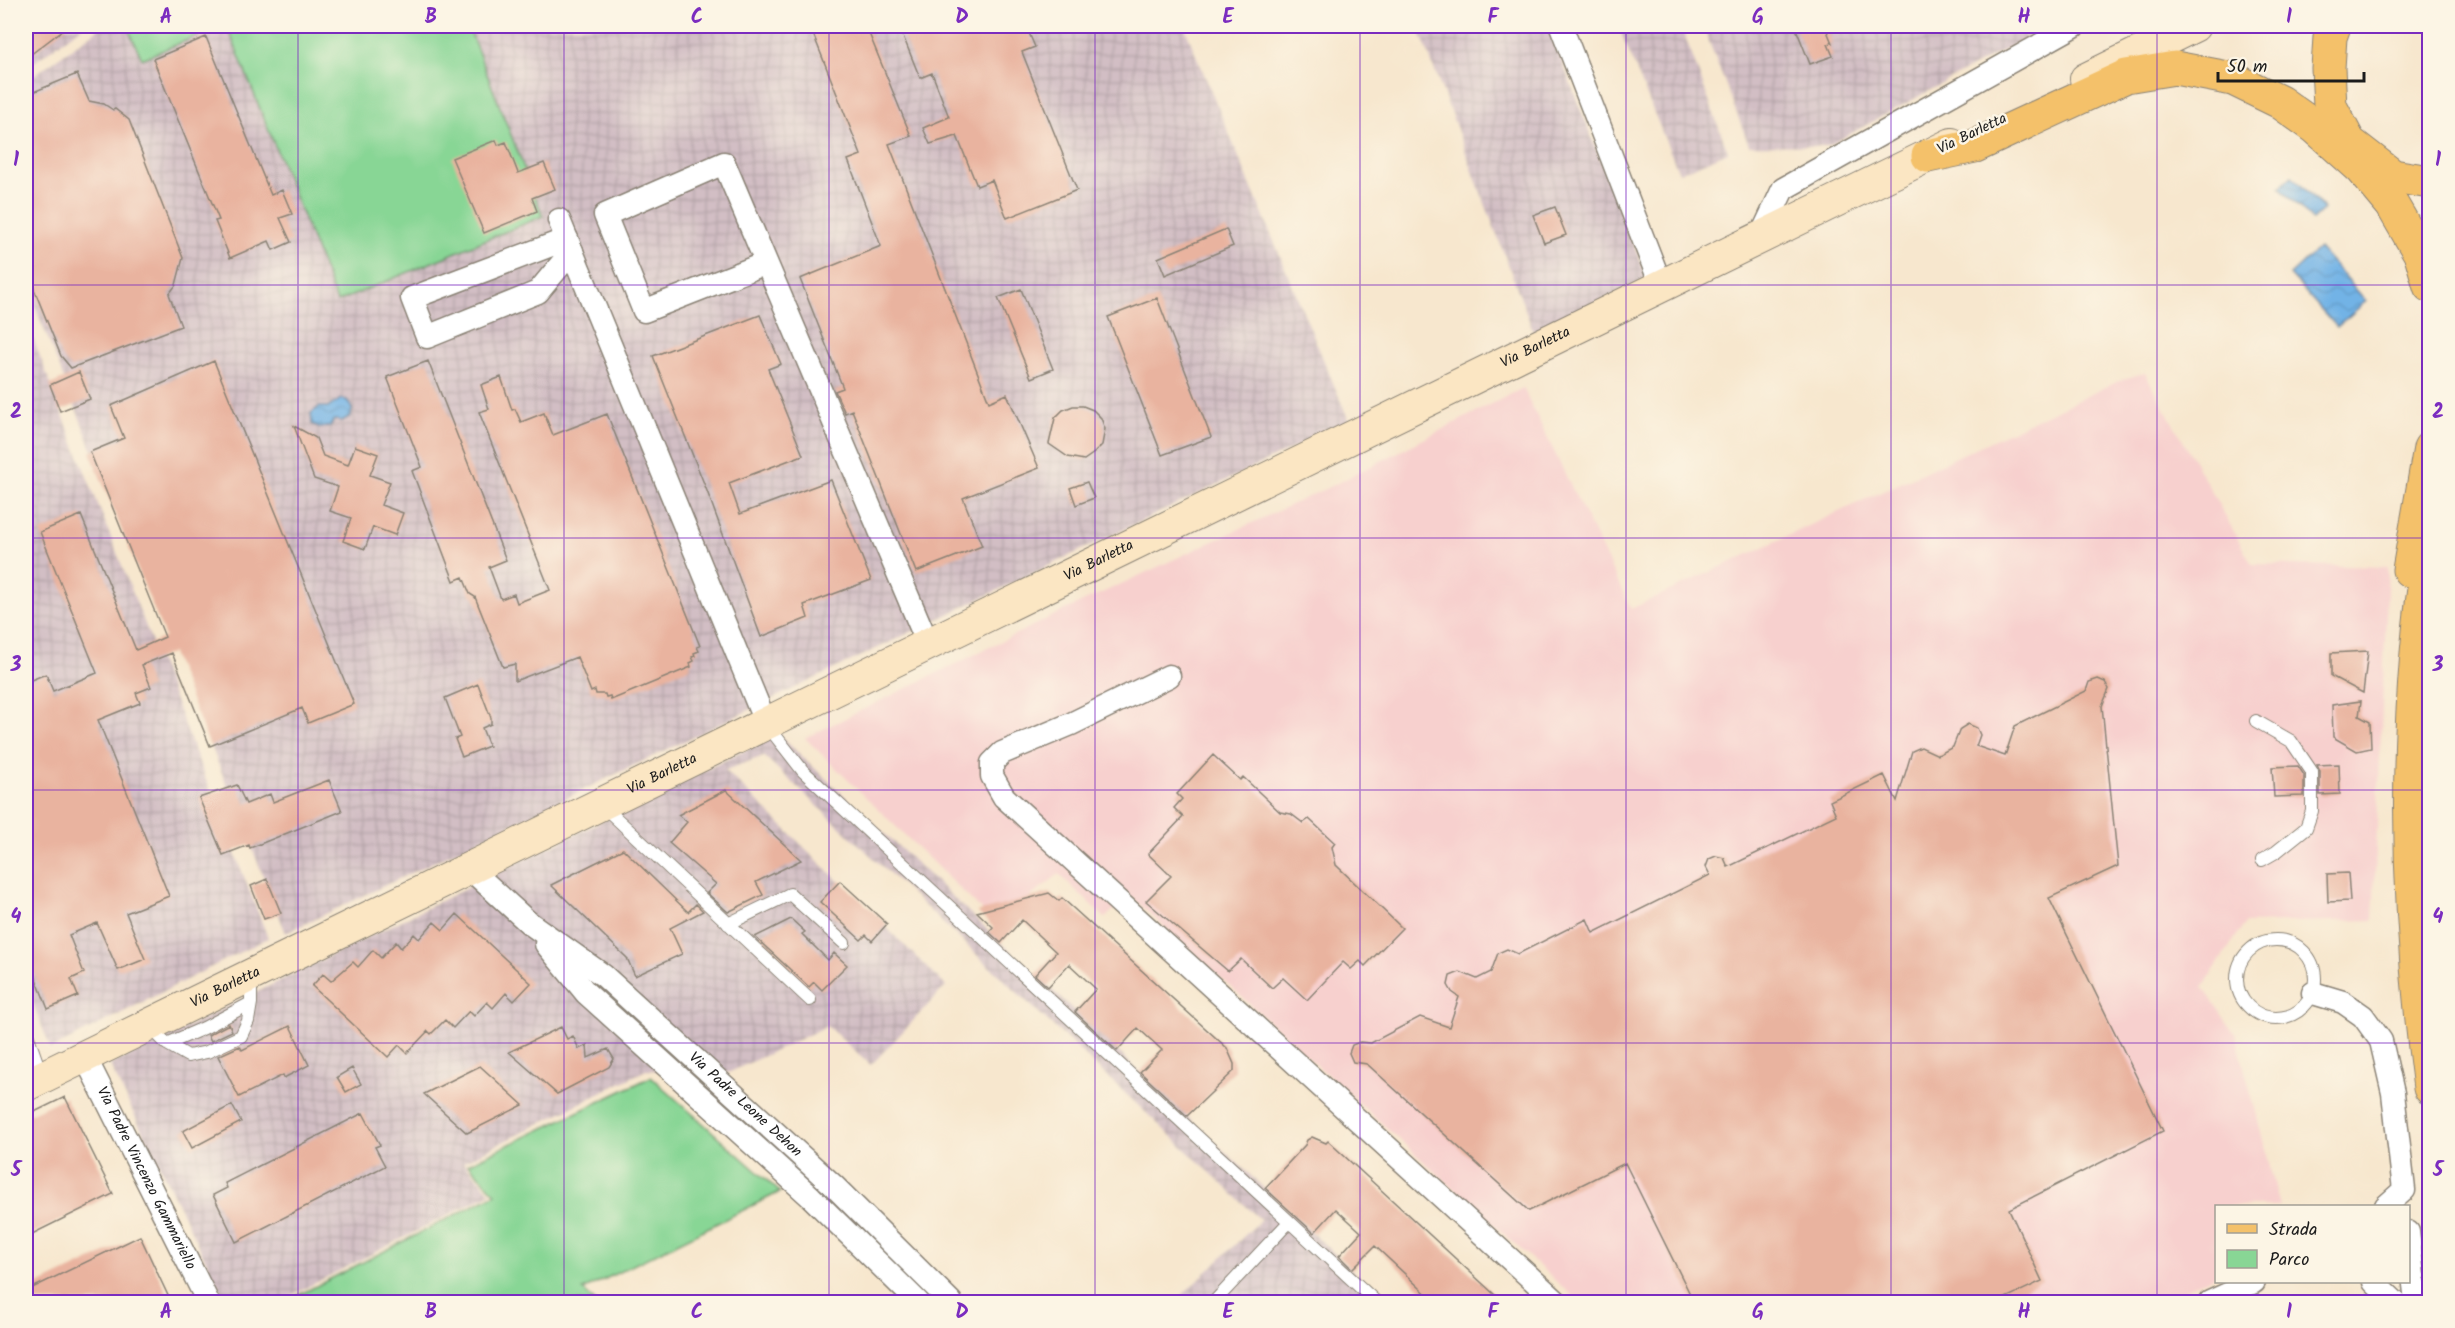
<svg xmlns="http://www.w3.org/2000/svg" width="2455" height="1328" font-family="Kalam,sans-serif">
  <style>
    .built { fill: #f7d0ce }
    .industrial { fill: url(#industrial-grid) }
    .green { fill: #88d695; stroke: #527958; stroke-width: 1.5 }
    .water { fill: url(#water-waves); stroke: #476881; stroke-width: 1.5 }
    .building { fill: #e9b39f }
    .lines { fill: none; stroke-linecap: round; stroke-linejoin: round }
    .lane-casing { stroke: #8a8275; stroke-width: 14 }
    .street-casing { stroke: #8a8275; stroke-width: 25 }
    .secondary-casing { stroke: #8a8275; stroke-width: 34 }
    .primary-casing { stroke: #8a8275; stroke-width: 35 }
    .lane { stroke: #fff; stroke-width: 12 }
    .street { stroke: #fff; stroke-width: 22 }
    .secondary { stroke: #fbe6c3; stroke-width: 32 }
    .primary { stroke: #f4c16a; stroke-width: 33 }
    .grid { fill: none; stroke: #7b2cbf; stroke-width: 1.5; stroke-opacity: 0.55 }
    .labels { text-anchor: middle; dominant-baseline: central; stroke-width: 5; stroke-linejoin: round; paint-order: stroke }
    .street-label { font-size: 15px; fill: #1c1c1c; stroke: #fcf5e5 }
    .neatline { fill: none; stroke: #7b2cbf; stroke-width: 2 }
    .grid-label { font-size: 20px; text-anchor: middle; font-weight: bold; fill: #7b2cbf }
  </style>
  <defs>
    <pattern id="industrial-grid" width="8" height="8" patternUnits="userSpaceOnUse" patternTransform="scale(1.5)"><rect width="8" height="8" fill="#d2bec4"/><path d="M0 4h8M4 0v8" fill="none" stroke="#b4a3a8"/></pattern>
    <pattern id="water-waves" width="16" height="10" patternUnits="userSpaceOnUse" patternTransform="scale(1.5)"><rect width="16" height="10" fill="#72b3e6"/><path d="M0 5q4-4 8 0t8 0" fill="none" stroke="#6299c5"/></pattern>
  </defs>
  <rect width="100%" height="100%" fill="#fcf5e5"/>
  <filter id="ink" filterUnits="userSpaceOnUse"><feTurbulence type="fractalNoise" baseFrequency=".0167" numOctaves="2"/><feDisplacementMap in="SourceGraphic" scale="12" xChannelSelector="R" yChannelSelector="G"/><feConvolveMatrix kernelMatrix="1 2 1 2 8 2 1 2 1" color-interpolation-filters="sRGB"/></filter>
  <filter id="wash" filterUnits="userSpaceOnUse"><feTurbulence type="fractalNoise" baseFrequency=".008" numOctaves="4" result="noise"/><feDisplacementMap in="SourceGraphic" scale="24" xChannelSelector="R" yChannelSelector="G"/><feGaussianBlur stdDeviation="1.35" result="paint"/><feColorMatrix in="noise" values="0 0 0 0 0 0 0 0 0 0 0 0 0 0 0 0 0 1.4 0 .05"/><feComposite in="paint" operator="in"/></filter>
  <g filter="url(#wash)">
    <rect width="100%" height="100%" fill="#f7e7ce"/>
    <path class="built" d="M2145,373L2252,564L2388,567L2373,920L2245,923L2203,987L2236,1035L2280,1206H2216V1275L2159,1302H1579L1129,895L1105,918L1059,874L996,924L805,738L1059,613L1342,481L1523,388L1631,609L2123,379Z"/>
    <path class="industrial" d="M26,26H83L26,68Z
      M103,26H1184L1349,421L286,933L26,284V81Z
      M1418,26H1548L1647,279L1534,333Z
      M1618,26H1681L1728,152L1679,173Z
      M1703,26H2043L2044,28L1828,146L1749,145Z
      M26,321L268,938L51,1049L26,986Z
      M778,734L1386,1302H1175L1261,1220L764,756L725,770L946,986L871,1065L827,1026L728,1073L646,1070L463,1162L491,1193L278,1302H226L110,1065Z"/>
    <path class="green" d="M127,26H221L142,59Z
      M227,26H468L543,216L337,302Z
      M651,1077L780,1192L583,1290L595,1302H285L496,1194L468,1164Z"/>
    <path class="water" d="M2292,176L2324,209L2312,220L2280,187Z
      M2319,248L2366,301L2337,327L2290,275Z
      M341,399L347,400L352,409L351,416L342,421L334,420L330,426L321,428L312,424L311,413L319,407H329Z"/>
    <g id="blocks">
      <path class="building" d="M26,26H68L26,58Z
        M810,26H866L911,136L889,144L989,402L1007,394L1039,468L963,498L982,546L916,572L852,410L845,413L835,391L843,388L800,279L881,246L848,160L861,155Z
        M899,26H1026L1035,47L1022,52L1077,190L1007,218L992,180L977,186L957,136L930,144L923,128L949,117L932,73L920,78Z
        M1795,26H1825L1832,43L1828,44L1833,56L1810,64Z
        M206,37L271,195L282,190L292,214L280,218L291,242L273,250L269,241L230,258L215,221L219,220L153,59Z
        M77,74L89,101L104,104L113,110L115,109L129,120L183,258L176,285L169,294L181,326L71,368L61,356L26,269V95Z
        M496,140L498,145L506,142L518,173L544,163L555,189L532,198L537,211L484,233L452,158Z
        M1555,207L1566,235L1544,243L1533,215Z
        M1226,229L1233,246L1165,275L1158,258Z
        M1021,289L1053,369L1031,378L998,298Z
        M1157,298L1211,437L1162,455L1108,317Z
        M760,315L781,364L768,369L803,455L729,483L740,514L831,480L871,580L804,605L808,618L761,637L707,491L653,356Z
        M214,361L354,704L308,723L302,708L210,746L172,653L142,665L151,687L136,693L140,703L98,720L169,896L126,913L145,959L118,970L97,923L69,935L84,973L71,979L78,996L48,1009L26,953V682L46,674L53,691L97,673L40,532L81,515L136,650L165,637L90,452L124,438L111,406Z
        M428,361L506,560L489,567L501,599L514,594L517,603L550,590L479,412L489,409L481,385L501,377L512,410L515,409L521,422L544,413L553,435L607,414L700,646L697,647L699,651L694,653L695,656L692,657L694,661L690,663L691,667L611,700L610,696L606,697L605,694H596L595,690L591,692L577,657L515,681V664L503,667L475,597L470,594L463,577L454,581L412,471L422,467L387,377Z
        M79,372L90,399L60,411L50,385Z
        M1073,406H1083L1093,410L1101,418L1105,429L1102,445L1094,453L1084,460L1068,457L1049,444L1055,418L1063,410Z
        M294,426L316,438L323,456L348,465L355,446L378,454L370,475L390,482L381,505L403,513L395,535L373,527L365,549L343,541L351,518L330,511L338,487L314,479Z
        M1087,482L1094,498L1076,505L1070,488Z
        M2368,651L2363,693L2331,676V653Z
        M2098,679L2105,682L2109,689L2102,706L2118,866L2049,898L2163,1131L2009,1209L2042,1281L1997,1302H1694L1625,1163L1529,1211L1367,1064L1353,1062L1349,1053L1352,1045L1360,1042L1371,1043L1420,1017L1449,1027L1459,997L1452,992L1448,985L1450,976L1460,972L1477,979L1491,972L1498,953L1507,949L1518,954L1587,919L1593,933L1710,875L1706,867L1709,859L1716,856L1724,858L1728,867L1836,815L1830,801L1884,775L1897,801L1912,751L1921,747L1938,755L1953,747L1960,729L1968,724L1977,728L1980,735L1976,746L2005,756L2015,726L2086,691L2089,682Z
        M478,684L491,718V724L482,728L489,746L462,757L455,739L460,737L445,698Z
        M2361,701L2359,716L2370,722L2371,748L2357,751L2333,737L2332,705Z
        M1213,755L1240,780L1243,777L1280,812L1291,814L1303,823L1309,819L1335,843L1332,847L1336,865L1402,928L1365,966L1360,961L1351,969L1343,962L1307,1000L1283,978L1272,988L1241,959L1228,971L1146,901L1171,876L1148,854L1183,817L1174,808L1182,799L1177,794Z
        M2339,764L2340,794L2320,795V772L2317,765Z
        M2298,766L2304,775V796L2274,797L2272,767Z
        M329,780L342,811L250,848L249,845L223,855L199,798L237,785L246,804L270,794L273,802Z
        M726,790L801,860L756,882L763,895L728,912L707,893L716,884L669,843L687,822L678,815Z
        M623,849L688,912L696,904L703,911L670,928L682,954L635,976L627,958L551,885Z
        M2348,873L2350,901L2328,902L2327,874Z
        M267,879L281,913L264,919L251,886Z
        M840,881L887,924L872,941L866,935L861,940L820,902Z
        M1049,893L1059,901L1062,898L1227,1048L1234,1064V1071L1187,1116L1140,1072L1162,1050L1138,1028L1117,1051L1075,1012L1096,989L1069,964L1048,987L1035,975L1056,952L1022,920L1001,943L989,932L993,927L977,912Z
        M457,914L531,983L514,1001L506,993L493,1008L487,1002L474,1016L469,1011L453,1028L445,1020L431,1034L428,1031L407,1053L399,1045L388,1057L312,986L323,974L331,981L353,962L358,967L373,950L381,958L396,942L401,948L414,934L419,939L434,922L443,930Z
        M791,919L805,932L802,934L828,960L834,953L847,965L822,990L814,982L809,987L755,937Z
        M229,1024L232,1031L211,1041L208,1035Z
        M290,1026L309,1065L284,1078L283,1075L239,1097L218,1056L240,1046L242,1050Z
        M561,1027L567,1039L573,1036L579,1049L587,1045L588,1058L608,1049L614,1059L609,1067L557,1094L509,1052Z
        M480,1066L523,1105L467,1133L424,1094Z
        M352,1068L361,1084L346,1092L337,1077Z
        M65,1097L113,1194L26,1237V1116Z
        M232,1105L241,1122L192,1148L183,1131Z
        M363,1113L380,1145L375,1147L385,1166L236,1242L213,1195L227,1188L225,1183Z
        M1312,1137L1326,1143L1328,1141L1495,1295L1488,1302H1435L1375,1246L1352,1269L1339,1256L1361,1232L1336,1209L1314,1233L1265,1188L1305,1145L1307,1140Z
        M140,1236L171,1302H26V1291Z"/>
    </g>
  </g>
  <g filter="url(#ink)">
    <use href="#blocks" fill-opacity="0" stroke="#8a8275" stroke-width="1.5"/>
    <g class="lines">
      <defs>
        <path id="lane" d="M2256,721L2291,741L2312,772V811L2306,828L2276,852L2262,860
          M767,725L803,771L1376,1302
          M602,805L810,1000
          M728,924L790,894L844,943
          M2237 979a39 39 0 1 1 78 0a39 39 0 1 1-78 0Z
          M148,1025L167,1044L204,1028L251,1003V979
          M26,1031L42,1077
          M167,1044L188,1056L207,1052L241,1036L248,1021L251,1003
          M1214,1302L1289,1222"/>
        <g id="street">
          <path d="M1561,26L1661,285"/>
          <path d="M559,220L766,724"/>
          <path d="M1761,236L1783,189L2074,26"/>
          <path d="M567,239L412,298L427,337L538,292L572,251"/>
          <path d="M766,263L644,311L605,215L724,163L928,644"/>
          <path d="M1169,676L1071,724L1002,753L992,763V776L1004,797L1557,1302"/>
          <path id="s1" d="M470,869L528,922L604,976L834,1186L951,1302"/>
          <path d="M546,944L586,993L811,1197L918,1302"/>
          <path d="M2313,993L2343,1002L2363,1016L2381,1041L2393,1093L2404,1190L2386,1206"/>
          <path id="s2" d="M84,1055L208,1302"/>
          <path d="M2408,1232L2416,1302"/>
          <path d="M2374,1282L2395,1302"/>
          <path d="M2210,1302L2254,1282"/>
        </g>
        <g id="secondary">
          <path d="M2086,79L2194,26"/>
          <path id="s3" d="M26,1085L1952,144"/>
        </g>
        <path id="primary" d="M2334,26L2330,37L2328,68L2330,106L2349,142L2393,176L2430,182
          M1928,156L1975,146L2126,76L2175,68L2233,79L2280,102L2315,127L2362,169L2392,205L2421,255L2430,286
          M2430,545C2402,725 2406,908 2430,1088
          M2409,570L2430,448"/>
      </defs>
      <use href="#lane" class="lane-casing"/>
      <use href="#street" class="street-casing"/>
      <use href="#secondary" class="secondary-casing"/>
      <use href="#primary" class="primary-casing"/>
      <use href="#lane" class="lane"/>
      <use href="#street" class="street"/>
      <use href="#secondary" class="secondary"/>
      <use href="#primary" class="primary"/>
    </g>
  </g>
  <path class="grid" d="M298,26V1302M564,26V1302M829,26V1302M1095,26V1302M1360,26V1302M1626,26V1302M1891,26V1302M2157,26V1302M26,285H2430M26,538H2430M26,790H2430M26,1043H2430"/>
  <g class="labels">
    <g class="street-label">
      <text transform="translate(1972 134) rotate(-26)">Via Barletta</text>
      <text stroke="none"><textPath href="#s3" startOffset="1680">Via Barletta</textPath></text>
      <text stroke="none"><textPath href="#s3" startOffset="1194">Via Barletta</textPath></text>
      <text stroke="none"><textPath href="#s3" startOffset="708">Via Barletta</textPath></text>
      <text stroke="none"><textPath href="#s3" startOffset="222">Via Barletta</textPath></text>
      <text stroke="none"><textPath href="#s1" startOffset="363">Via Padre Leone Dehon</textPath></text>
      <text stroke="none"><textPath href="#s2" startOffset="138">Via Padre Vincenzo Gammariello</textPath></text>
    </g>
  </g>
  <rect width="2455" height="1328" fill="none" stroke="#fcf5e5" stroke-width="66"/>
  <rect x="2215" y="1205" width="195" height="78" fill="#fcf5e5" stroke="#a29e95" stroke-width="1.5"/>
  <rect x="2227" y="1224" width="30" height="9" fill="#f4c16a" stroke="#a29e95" stroke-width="1.5"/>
  <text x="2269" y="1235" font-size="18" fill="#1c1c1c">Strada</text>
  <rect x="2227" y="1250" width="30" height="18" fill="#88d695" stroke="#a29e95" stroke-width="1.5"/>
  <text x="2269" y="1265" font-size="18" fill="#1c1c1c">Parco</text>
  <path d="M2218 72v9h146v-9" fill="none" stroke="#1c1c1c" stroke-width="3"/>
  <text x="2227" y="72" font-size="18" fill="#1c1c1c" stroke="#fcf5e5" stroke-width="4.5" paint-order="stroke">50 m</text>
  <rect x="33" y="33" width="2389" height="1262" class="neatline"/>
  <g class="grid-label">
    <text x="166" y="23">A</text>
    <text x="431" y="23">B</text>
    <text x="697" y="23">C</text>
    <text x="962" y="23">D</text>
    <text x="1228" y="23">E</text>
    <text x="1493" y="23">F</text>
    <text x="1758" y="23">G</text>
    <text x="2024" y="23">H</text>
    <text x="2289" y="23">I</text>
    <text x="16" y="166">1</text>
    <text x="2438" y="166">1</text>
    <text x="16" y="418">2</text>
    <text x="2438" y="418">2</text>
    <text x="16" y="671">3</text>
    <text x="2438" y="671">3</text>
    <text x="16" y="923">4</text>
    <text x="2438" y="923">4</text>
    <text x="16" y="1176">5</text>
    <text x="2438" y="1176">5</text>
    <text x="166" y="1318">A</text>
    <text x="431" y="1318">B</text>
    <text x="697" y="1318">C</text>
    <text x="962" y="1318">D</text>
    <text x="1228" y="1318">E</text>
    <text x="1493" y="1318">F</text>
    <text x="1758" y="1318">G</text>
    <text x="2024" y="1318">H</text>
    <text x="2289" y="1318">I</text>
  </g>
</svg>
